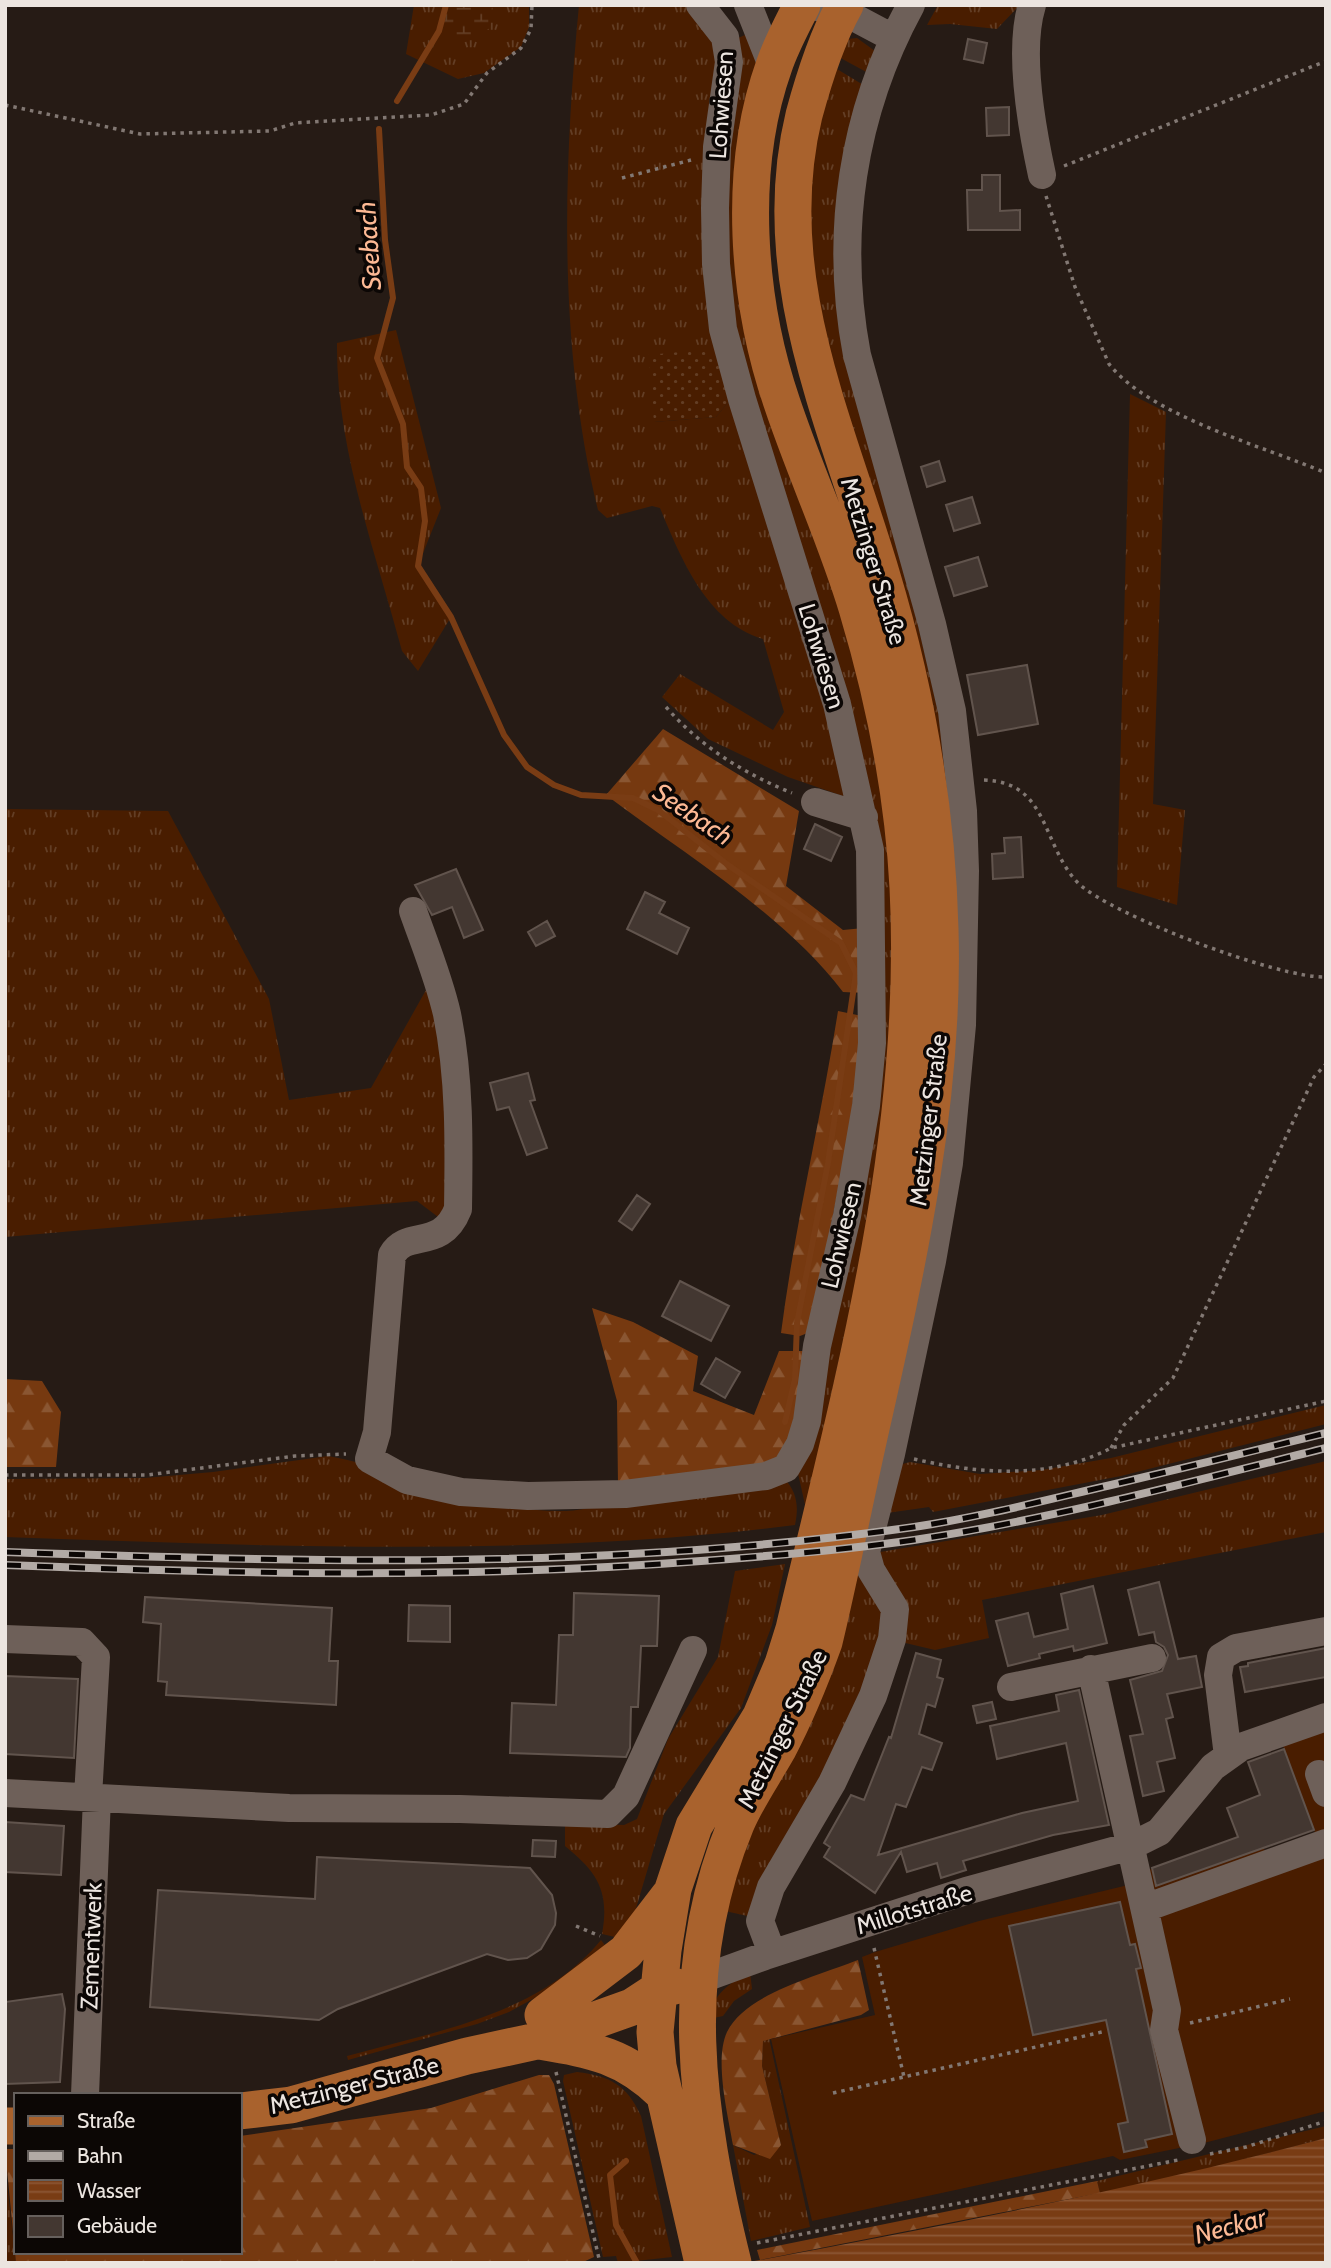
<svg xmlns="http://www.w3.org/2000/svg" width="1331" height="2268" font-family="Cabin,sans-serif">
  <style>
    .grass { fill: url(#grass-tufts) }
    .forest { fill: url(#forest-firs) }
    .wetland { fill: url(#wetland-marsh) }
    .park { fill: url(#park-dots) }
    .pitch { fill: #491d00 }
    .water { fill: url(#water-rules) }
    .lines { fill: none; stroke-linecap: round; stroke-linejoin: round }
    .stream { stroke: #793c14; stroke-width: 6 }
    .building { fill: #433731; stroke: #61544d; stroke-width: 2 }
    .path { stroke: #827873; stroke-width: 3.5; stroke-dasharray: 3.5 5; stroke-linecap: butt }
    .minor { stroke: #6e6059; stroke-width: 28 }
    .major { stroke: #a9622d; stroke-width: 37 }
    .rail-casing { stroke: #b2aaa5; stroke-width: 8 }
    .rail { stroke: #0c0705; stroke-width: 5; stroke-dasharray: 16; stroke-linecap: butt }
    .labels { text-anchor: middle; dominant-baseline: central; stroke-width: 7; stroke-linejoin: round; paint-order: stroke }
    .street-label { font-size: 24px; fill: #ece5e0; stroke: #0c0705 }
    .water-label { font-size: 26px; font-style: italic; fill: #fdb994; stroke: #0c0705 }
  </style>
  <defs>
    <pattern id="grass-tufts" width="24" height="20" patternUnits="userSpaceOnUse" patternTransform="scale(1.75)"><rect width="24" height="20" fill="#491d00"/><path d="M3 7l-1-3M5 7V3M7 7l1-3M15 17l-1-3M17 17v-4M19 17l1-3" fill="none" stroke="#633e25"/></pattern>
    <pattern id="forest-firs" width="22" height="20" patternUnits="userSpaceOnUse" patternTransform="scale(1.75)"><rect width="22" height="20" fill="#763910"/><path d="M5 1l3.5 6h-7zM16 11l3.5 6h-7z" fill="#8a5632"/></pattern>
    <pattern id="wetland-marsh" width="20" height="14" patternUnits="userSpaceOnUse" patternTransform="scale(1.75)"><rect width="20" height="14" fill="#491d00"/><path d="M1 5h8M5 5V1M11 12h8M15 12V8" fill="none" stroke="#633e25"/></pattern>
    <pattern id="park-dots" width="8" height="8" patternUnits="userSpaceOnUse" patternTransform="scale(1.75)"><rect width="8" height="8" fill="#491d00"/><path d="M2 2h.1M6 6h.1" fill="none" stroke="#633e25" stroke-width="1.8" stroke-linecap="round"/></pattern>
    <pattern id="water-rules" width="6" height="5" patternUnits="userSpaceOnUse" patternTransform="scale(1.75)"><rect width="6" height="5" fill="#793c14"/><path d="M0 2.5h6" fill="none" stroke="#8c5836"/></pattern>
  </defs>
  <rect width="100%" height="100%" fill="#261b15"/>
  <path class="grass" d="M414,5H529V27L521,47L484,73L458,79L406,54Z
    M579,5H698L715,26L722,348L654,422L716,417L735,394L853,796H843L788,777L708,739L662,697L680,674L773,730L784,712L763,639C706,622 681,558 660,508L652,506L607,518L598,510C558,346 563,172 579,5Z
    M938,5H1020L997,29L950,24L927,25Z
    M752,32L758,72L737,193L837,587L888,811L896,976L873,1204L806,1509L797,1469L877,896L727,317L731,41Z
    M857,38L875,51L870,74L835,55L848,39Z
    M832,66L865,86L841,192L894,522L949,758L934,1177L816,327L805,184Z
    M396,330L441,508L418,566L451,617L418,671L402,651C375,550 336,448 337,343Z
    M1130,394L1166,412L1153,804L1185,810L1177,905L1117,887Z
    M5,809L168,811L269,999L289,1100L371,1088L435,974L447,1013L450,1226L417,1201L5,1237Z
    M1326,1405V1424L1121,1476L933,1512L929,1507L880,1514L899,1465L910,1462L980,1474L1041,1470L1111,1458Z
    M328,1456C403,1468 543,1539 612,1499L784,1478C797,1492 799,1506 795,1525C533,1558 268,1546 5,1537V1479L145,1478L213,1472Z
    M1326,1461V1532L982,1600L989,1638L935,1650L897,1641L874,1553L1102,1515Z
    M858,1562L887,1607L878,1667L752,1917L725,1911L739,1856Z
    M785,1564L772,1625L741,1708L664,1814L634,1915L615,1937L602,1934C610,1891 597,1872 565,1846V1823L624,1825L637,1819L668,1739L718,1657L735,1571Z
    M601,1940L607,1948L540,1995L509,2012L477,2024L348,2060L347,2056C434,2032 541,2014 601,1940Z
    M750,1972L752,1989L734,2001L723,2016L709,2019C712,1995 729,1983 750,1972Z
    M769,2038L810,2227L751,2241L733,2145L754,2155L781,2145L762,2066L763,2041Z
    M577,2072C610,2076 627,2085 641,2116L672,2257L618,2263L616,2256L603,2257L563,2081L564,2075Z
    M1326,2126V2138L1192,2173L1100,2193L1097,2181Z
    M5,2174H6L16,2263H5Z"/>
  <path class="forest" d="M663,729L799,811L786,886L843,930L864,928V993L843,992C786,916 683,853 606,795Z
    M838,1011L862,1016L850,1128L810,1332L800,1336L781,1333C795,1224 821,1119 838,1011Z
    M592,1308L633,1322L698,1356L693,1391L754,1415L779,1351H806L800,1425L779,1464L618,1485L617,1401Z
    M5,1379L42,1381L61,1412L56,1467H5Z
    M858,1960L869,2010L861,2015L763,2041L762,2066L781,2145L770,2159L733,2145C728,2115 714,2060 727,2032C746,1993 821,1975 858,1960Z
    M539,2075H549L554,2084L594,2257L581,2263H16L5,2149H16V2252H240V2136L431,2108Z
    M1097,2181L1100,2193L760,2260L757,2250Z"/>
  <path class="wetland" d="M439,5H493L490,28L472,39L439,31Z"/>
  <path class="park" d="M722,348L735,394L716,417L654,422L648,355Z"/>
  <path class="pitch" d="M1326,1727V2111L1204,2143L1120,2160L1113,2156L812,2221L771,2039L875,2015L862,1957L875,1952L979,1921L1124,1886L1146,1871L1257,1830L1267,1857L1317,1838L1282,1743Z"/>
  <path class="water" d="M1326,2138V2263H744C939,2227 1134,2189 1326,2138Z"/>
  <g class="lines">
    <path class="stream" d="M397,101L439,31L446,5
      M379,129L385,240L393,298L377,358L403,424L407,467L421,488L425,521L418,566L451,617L504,735L527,767L554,785L581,795L633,798L658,810L728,865L841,943L856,973L828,1163L797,1323L795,1379L785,1422
      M626,2161L610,2175L616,2225L637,2263"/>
  </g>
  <path class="building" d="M968,39L987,43L983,63L964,59Z
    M1009,107V135L987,136L986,108Z
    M982,175H1000V211L1020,210V230H968L967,190H982Z
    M939,461L945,481L927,487L921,467Z
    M972,497L980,523L954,531L946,505Z
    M978,557L987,586L954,596L945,567Z
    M1027,665L1038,724L978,735L967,675Z
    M815,824L842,837L831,861L804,849Z
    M1021,837L1023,877L993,879L992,854L1005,853L1004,838Z
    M456,869L483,930L464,938L452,907L432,915L415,885Z
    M645,892L665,902L659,913L689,928L677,954L627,929Z
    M547,921L555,936L536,946L528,932Z
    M528,1073L535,1100L530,1101L547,1148L527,1155L509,1107L497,1110L490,1083Z
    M637,1195L650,1204L632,1230L619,1221Z
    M680,1281L729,1306L711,1341L662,1316Z
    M716,1358L740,1372L725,1398L701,1384Z
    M1159,1582L1178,1659L1196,1656L1202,1687L1167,1694L1173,1717L1166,1719L1175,1758L1157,1762L1164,1791L1143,1796L1130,1736L1143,1734L1130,1680L1162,1671L1168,1655L1164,1647L1156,1642L1154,1632L1139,1635L1128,1590Z
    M1093,1586L1107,1643L1074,1651L1073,1646L1039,1654L1040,1658L1008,1666L996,1621L1028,1613L1034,1637L1068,1629L1061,1594Z
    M574,1593L659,1596L657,1646H641L638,1707H631L630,1748L626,1757L510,1753L512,1703L556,1705L559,1635H573Z
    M145,1597L332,1608L329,1661H338L336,1705L166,1695L167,1682L158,1681L161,1624L143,1622Z
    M409,1605L450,1606V1642L408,1641Z
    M1326,1648V1677L1245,1692L1240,1667L1248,1666V1663Z
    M916,1653L941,1660L937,1677L943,1679L935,1707L927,1704L919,1734L942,1743L932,1770L922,1767L906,1807L896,1804L878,1855L1022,1813L1078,1801L1066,1743L997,1759L990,1726L1059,1711L1056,1695L1079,1690L1109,1825L1053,1835L963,1861L966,1870L941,1878L937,1863L907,1872L901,1852L875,1893L824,1857L830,1847L824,1843L851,1795L864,1800L889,1737L891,1738Z
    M5,1676L78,1679L74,1758L5,1754Z
    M992,1702L996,1719L977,1723L973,1706Z
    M1284,1749L1314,1830L1156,1886L1152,1868L1238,1837L1227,1808L1260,1795L1248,1762Z
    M5,1822L64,1826L61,1875L5,1872Z
    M533,1840L556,1841L555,1857L532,1856Z
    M317,1857L530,1868L552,1895L556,1913L555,1925L541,1949L527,1958L508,1960L487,1954L338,2009L319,2020L150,2007L158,1890L315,1899Z
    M1120,1902L1130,1945L1135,1944L1141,1968L1136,1969L1172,2134L1145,2140L1147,2147L1124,2152L1118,2124L1128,2122L1106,2020L1033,2035L1009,1926Z
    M62,1994L65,2009L60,2082L5,2084V2002Z"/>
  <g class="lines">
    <path class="path" d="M5,105L140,134L270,131L295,123L431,115L464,104L487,73L521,48L531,29L532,5
      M1064,166L1326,61
      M622,178L691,160
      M1046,196L1075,287L1109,364C1150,416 1263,446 1326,473
      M666,707C701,747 743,773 792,793
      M984,780C1049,782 1041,844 1078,883C1111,915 1280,979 1326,977
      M1111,1448L1124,1425L1173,1378L1314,1077L1326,1064
      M914,1459C979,1474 1050,1480 1111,1448L1326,1401
      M5,1475H147L295,1456L346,1454
      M576,1926L600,1936
      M874,1948L904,2077
      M1190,2023L1290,1999
      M556,2072L600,2263
      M833,2093L1102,2032
      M1210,2154L1246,2147L1326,2121
      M757,2243L1178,2160"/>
    <path class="minor" d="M748,5L773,68
      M804,5L842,11L893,38
      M1032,5C1018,50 1032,129 1042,175
      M815,802L864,817
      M413,911C425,945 439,979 447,1014C460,1078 459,1144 458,1209C441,1252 407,1228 392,1255L377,1432L369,1459L407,1480L461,1492L528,1496L625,1494L766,1476L786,1468L800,1444L807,1421L817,1346L847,1216L866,1106L872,1043L870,850L837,704L742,399L723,329L716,264L715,208L717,147L729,62L725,37L700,5
      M5,1639L82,1642L96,1657L88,1797
      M1091,1669L1167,2010L1164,2030L1192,2140
      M1011,1687L1152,1658
      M1228,1756L1218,1675L1221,1657L1236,1648L1326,1631
      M1319,1774L1326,1793
      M5,1793L289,1808L460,1809L608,1814L626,1796L693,1650
      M1145,1908L1326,1843
      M772,1953L760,1921L771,1887L832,1783L873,1696L892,1639L895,1609L871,1570L866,1552L891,1454L932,1261L949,1163L962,1025L965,871L963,811L952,711L932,624L857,355C834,234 852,113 911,5
      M699,1980L765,1956L966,1891L1131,1846L1159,1832L1213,1767L1241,1747L1326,1717
      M85,2095L97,1797"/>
    <path class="major" d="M543,2015L626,1952L669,1896
      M539,2041C592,2050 624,2055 664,2094
      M240,2111L291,2105L467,2056L537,2041L632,2007L658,1990L674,1986
      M5,2126H16
      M703,2263L658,2066L655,2032L663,1950L673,1889L694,1826L761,1716L783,1664L794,1629C852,1386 921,1138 908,887C903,793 884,698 857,608C836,538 805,472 782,403C747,301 737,170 774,66C781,45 792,25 802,5
      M733,2263C696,2113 675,1971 736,1824C747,1798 764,1774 778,1749C796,1715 811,1678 824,1642C841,1571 855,1499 871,1428C908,1264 945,1098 940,929C937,808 916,689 881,573C836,422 765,276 804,115C814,78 826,39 845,5"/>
    <defs>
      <path id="rail" d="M5,1552C308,1563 613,1570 914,1527C981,1517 1046,1500 1111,1485C1183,1468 1254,1451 1326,1433
        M5,1565C238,1574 469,1579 701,1561C772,1556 844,1550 914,1540C1053,1519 1190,1482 1326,1448"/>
    </defs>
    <use href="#rail" class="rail-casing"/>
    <use href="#rail" class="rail"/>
  </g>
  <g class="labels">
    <g class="street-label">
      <text transform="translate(721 105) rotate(-86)">Lohwiesen</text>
      <text transform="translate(874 561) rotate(73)">Metzinger Straße</text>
      <text transform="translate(822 656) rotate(73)">Lohwiesen</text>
      <text transform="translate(928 1120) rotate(-83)">Metzinger Straße</text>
      <text transform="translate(841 1235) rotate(-77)">Lohwiesen</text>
      <text transform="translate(782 1729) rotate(-64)">Metzinger Straße</text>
      <text transform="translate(914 1909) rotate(-17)">Millotstraße</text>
      <text transform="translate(91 1946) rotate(-88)">Zementwerk</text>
      <text transform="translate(354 2085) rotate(-14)">Metzinger Straße</text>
    </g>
    <g class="water-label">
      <text transform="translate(369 246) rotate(-94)">Seebach</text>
      <text transform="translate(693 814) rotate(34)">Seebach</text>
      <text transform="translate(1230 2226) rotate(-15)">Neckar</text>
    </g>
  </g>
  <rect width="1331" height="2268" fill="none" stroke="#ece5e0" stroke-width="14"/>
  <rect x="14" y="2093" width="228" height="161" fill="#0c0705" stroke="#66605d" stroke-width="2"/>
  <rect x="28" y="2116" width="35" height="10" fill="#a9622d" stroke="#66605d" stroke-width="2"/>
  <text x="77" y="2128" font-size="21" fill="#ece5e0">Straße</text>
  <rect x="28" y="2151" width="35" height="10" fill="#b2aaa5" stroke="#66605d" stroke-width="2"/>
  <text x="77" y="2163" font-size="21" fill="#ece5e0">Bahn</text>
  <rect x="28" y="2180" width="35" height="21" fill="url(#water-rules)" stroke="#66605d" stroke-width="2"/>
  <text x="77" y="2198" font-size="21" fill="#ece5e0">Wasser</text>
  <rect x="28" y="2216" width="35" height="21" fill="#433731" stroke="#66605d" stroke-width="2"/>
  <text x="77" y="2233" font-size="21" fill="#ece5e0">Gebäude</text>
</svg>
